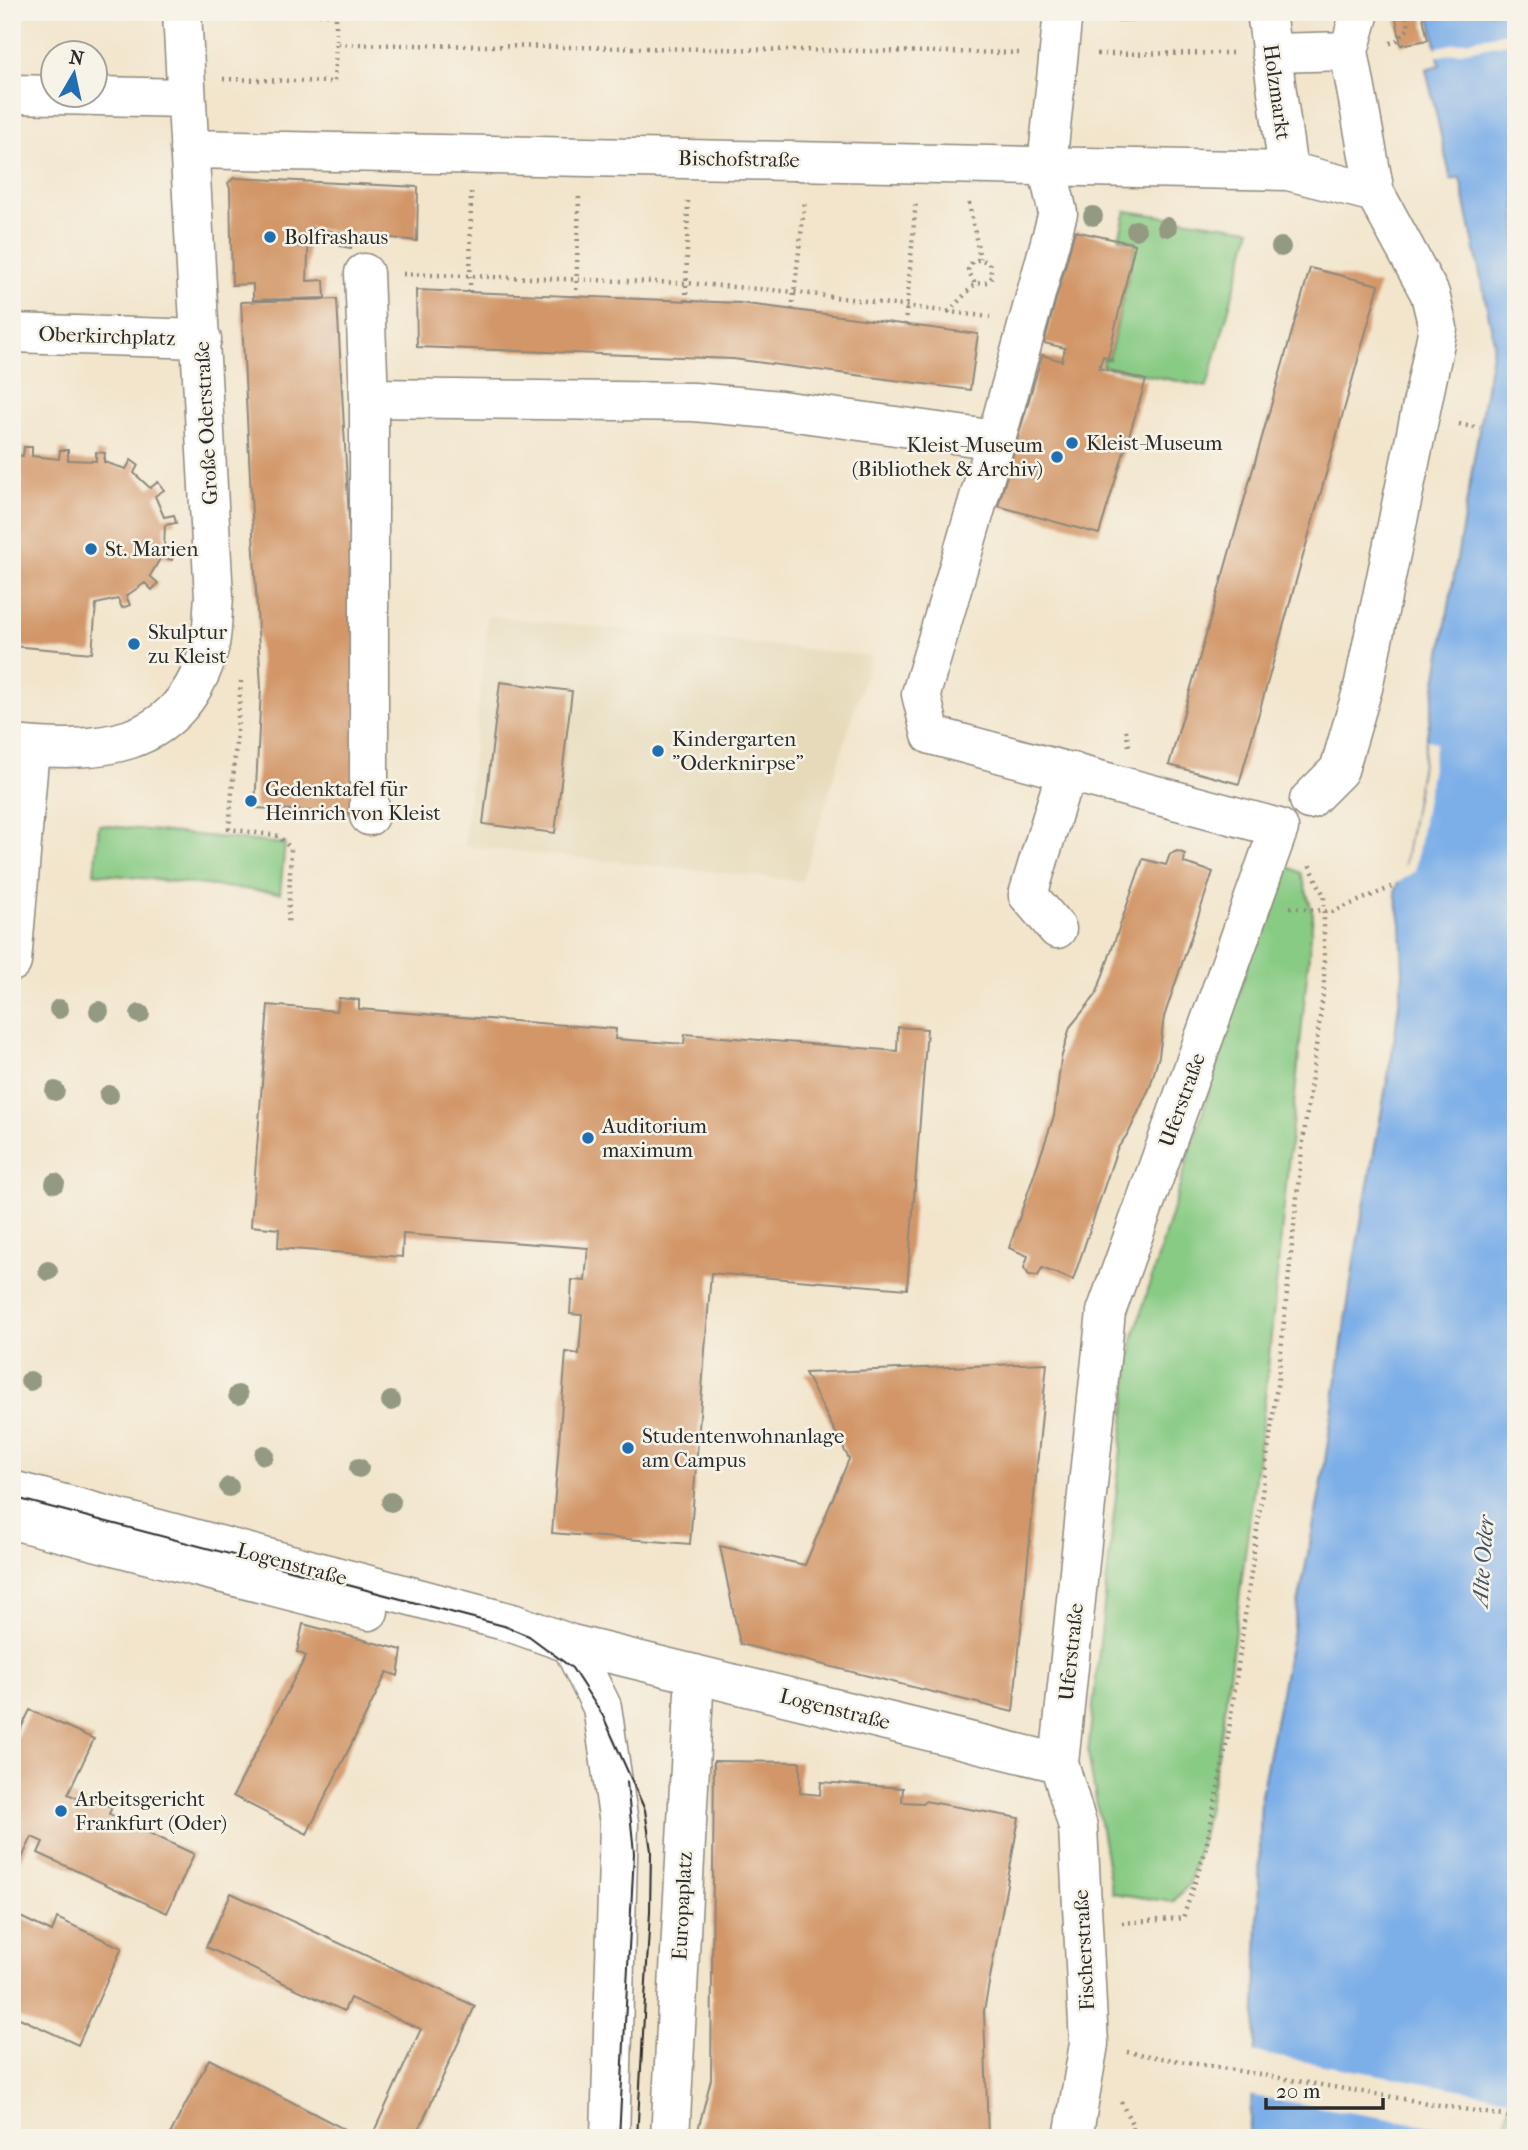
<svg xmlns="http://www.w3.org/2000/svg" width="1528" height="2150" font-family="'IM FELL French Canon',serif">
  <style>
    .built { fill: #e6daba }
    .green { fill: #88cb84; stroke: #5a7b58; stroke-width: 2 }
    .water { fill: #7caee8; stroke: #546c8a; stroke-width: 2 }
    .pier { fill: #f2e5cc }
    .building { fill: #d29668 }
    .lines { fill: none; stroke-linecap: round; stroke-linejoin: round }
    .minor-casing { stroke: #8e887c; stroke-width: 41 }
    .path { stroke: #8e887c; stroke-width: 4.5; stroke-dasharray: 2 5; stroke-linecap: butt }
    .minor { stroke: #fff; stroke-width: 38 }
    .tram { stroke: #2b2b2b; stroke-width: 2 }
    .tree { fill: #949982 }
    .poi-dot { fill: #1f6fb2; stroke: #f7f3e8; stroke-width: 2.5 }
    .labels { text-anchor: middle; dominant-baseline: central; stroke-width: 5; stroke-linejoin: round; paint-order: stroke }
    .street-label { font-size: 21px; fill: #2b2b2b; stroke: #f7f3e8 }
    .poi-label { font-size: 21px; fill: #2b2b2b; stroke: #f7f3e8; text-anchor: start }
    .water-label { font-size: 23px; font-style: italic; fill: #435264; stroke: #f7f3e8 }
  </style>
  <rect width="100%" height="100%" fill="#f7f3e8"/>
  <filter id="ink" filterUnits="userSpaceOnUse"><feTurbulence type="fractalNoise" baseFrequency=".0143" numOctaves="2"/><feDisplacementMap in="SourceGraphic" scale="14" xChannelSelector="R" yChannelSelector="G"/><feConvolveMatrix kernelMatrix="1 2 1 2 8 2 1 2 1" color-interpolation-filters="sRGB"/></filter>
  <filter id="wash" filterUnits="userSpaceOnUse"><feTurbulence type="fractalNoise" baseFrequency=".00686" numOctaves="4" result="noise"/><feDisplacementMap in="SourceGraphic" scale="28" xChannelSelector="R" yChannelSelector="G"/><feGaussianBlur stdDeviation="1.57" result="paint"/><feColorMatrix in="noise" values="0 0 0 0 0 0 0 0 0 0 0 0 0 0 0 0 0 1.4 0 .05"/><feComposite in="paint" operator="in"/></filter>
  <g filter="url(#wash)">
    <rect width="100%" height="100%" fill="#f2e5cc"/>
    <path class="built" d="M488,616L871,656L802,881L464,846Z"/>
    <path class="green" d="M1126,211L1251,229L1207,387L1102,366L1104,358L1109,359L1136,242L1119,238Z
      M99,825L285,844L280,893L94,873Z
      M1279,862L1301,873L1313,914L1263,1417L1221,1737L1203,1833L1189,1884L1173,1902L1112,1893L1088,1753L1133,1339Z
      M1516,2063V2138H1502Z"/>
    <path class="water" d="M1429,12H1516V2063L1502,2138H1249L1255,2046L1261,1794L1322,1482L1355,1255L1393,1049L1403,974L1401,923L1395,891L1405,864L1494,341L1460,178L1451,180L1426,69L1440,65Z"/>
    <path class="pier" d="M1516,30V41L1435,57L1433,48Z
      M1427,740L1436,742L1415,871L1392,887L1399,869L1405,865Z
      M1251,2052L1509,2098L1502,2138L1248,2095Z"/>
    <g id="blocks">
      <path class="building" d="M1087,12H1207V18L1086,22Z
        M1422,13L1428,40L1401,45L1396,18Z
        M234,178L418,187L417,241L352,233L351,248L339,246L340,232L309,228L307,281L324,280L325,298L253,300V284L232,285L230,189L228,183Z
        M1075,231L1135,244L1108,358L1103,356L1099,368L1146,380L1099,534L998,506L1042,355L1062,361L1065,348L1044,343Z
        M1310,268L1379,285L1239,784L1169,765Z
        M416,290L740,303L978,334L970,390L733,359L417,347Z
        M337,299L358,685L351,813L255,808L261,688L241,302Z
        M24,447H32V456L59,459L60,450H68V460L96,461V452L105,453L104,462L126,469L131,460L138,465L134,473L150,488L158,482L164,490L155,496L164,517L174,515L176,523L165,525L164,548L174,550L172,560L161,557L150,576L158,583L152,590L145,583L126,596L130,605L122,608L118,599L96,604L92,653L12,646V455L23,456Z
        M500,682L572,691L555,833L483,824Z
        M1177,851L1185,854L1184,863L1213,872L1164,1017L1159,1056L1150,1087L1129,1132L1117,1149L1073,1280L1042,1268L1038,1276L1029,1275L1024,1268L1028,1256L1009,1248L1054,1116L1061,1059L1070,1027L1096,995L1143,859L1166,865L1170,854Z
        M339,998L359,1000V1009L616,1029L615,1039L684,1044L685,1034L897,1051L898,1027L927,1029L907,1289L711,1273L690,1544L552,1533L566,1352L579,1354L582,1315L570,1314L572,1280L585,1281L588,1248L403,1234L402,1257L278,1248L279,1229L251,1226L268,1005L337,1011Z
        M1047,1363L1013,1712L740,1644L720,1546L805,1565L849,1459L805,1373Z
        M303,1624L402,1650L398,1676L387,1672L307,1834L233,1796L306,1656L297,1652Z
        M30,1710L94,1739L68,1794L92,1805L95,1799L112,1807L109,1814L194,1854L167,1913L38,1853L43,1842L32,1837L16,1870L12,1869V1746Z
        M714,1761L800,1762V1793L820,1795L821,1782L903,1788L902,1802L924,1803L925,1801L1019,1818L984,2011L988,2138H696L711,2079Z
        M231,1893L475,2006L415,2138H371L421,2029L350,1998L344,2011L206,1947Z
        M12,1913L52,1932L57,1918L122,1948L78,2045L13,2015L20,2001L12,1998Z
        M209,2059L361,2138H168Z"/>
    </g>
  </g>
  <g filter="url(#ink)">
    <use href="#blocks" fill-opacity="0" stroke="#8e887c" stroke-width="2"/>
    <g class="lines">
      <defs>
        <path id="minor" d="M1063,12L1047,166L1058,213L996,440L921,694L931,735L1279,828L1106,1312L1059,1763L1078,1827L1089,2044L1073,2138
          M1266,12L1288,171
          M1271,53L1349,51
          M12,94L185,98
          M189,149L1288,171L1375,193
          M364,273L369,398V816
          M12,333L202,339
          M369,398L694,402L781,410L996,440
          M12,745C98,753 175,751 207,656C213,639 212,616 214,597L182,12
          M1309,800L1339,770L1363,688L1438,328L1430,294L1375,193L1349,51L1360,12
          M1057,929L1028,895L1059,794L1073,772
          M12,962L30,747
          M12,1490L512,1623L571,1644L1059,1763
          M12,1520L369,1611
          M571,1644L602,1707L619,1823L610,2138
          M670,2138L695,1674"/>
      </defs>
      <use href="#minor" class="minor-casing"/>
      <path class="path" d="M221,13L336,14V44L1022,53
        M1390,43L1396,42L1409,28L1405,12
        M1097,54L1232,53
        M223,79L334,82L336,44
        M969,203L980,259
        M403,274L686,283L795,292L990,317
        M470,292L471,192
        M576,297L579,196
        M686,301L688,197
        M792,310L805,200
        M948,312L975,284L987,282L992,277L989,263L980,259L972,262L968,270L975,284
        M905,325L916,200
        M1459,424L1480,428
        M241,681L229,829L279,836L291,849L288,925
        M1126,730L1129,746
        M1290,907L1332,912L1392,887
        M1122,1923L1183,1918L1205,1852L1228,1737L1278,1379L1302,1149L1324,988V896L1308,862
        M1127,2052L1516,2118
        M1121,2102L1133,2126L1132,2138"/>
      <use href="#minor" class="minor"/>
      <path class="tram" d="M12,1497L504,1626L529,1636L572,1668L603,1716L645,1810L651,1851L650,1912L637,2138
        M619,2138L634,1853L627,1782"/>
    </g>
    <g class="tree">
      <circle cx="1093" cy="216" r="10"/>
      <circle cx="1167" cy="227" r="10"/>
      <circle cx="1136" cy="230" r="10"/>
      <circle cx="1281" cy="247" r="10"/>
      <circle cx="59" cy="1009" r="10"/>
      <circle cx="99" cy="1011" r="10"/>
      <circle cx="140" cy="1014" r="10"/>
      <circle cx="55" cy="1091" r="10"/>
      <circle cx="109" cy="1095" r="10"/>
      <circle cx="55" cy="1183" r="10"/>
      <circle cx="48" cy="1271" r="10"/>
      <circle cx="30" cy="1381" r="10"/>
      <circle cx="238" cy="1395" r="10"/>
      <circle cx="391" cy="1401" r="10"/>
      <circle cx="264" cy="1455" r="10"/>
      <circle cx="359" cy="1468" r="10"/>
      <circle cx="229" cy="1487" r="10"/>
      <circle cx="391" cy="1502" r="10"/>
    </g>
  </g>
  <g class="poi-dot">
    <circle cx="270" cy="237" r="7"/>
    <circle cx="1072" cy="443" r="7"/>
    <circle cx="1057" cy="457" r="7"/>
    <circle cx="91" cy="549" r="7"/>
    <circle cx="134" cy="644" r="7"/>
    <circle cx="658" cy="751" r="7"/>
    <circle cx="251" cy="801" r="7"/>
    <circle cx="588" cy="1138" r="7"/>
    <circle cx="628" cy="1448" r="7"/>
    <circle cx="61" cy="1811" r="7"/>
  </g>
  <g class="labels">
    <g class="street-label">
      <text transform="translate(1277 92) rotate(82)">Holzmarkt</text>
      <text transform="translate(739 159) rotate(1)">Bischofstraße</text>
      <text transform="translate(107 336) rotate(2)">Oberkirchplatz</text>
      <text transform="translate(206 423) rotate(-93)">Große Oderstraße</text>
      <text transform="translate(1182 1100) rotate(-70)">Uferstraße</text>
      <text transform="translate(292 1564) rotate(15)">Logenstraße</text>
      <text transform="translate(1071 1652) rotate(-84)">Uferstraße</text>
      <text transform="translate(835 1709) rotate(14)">Logenstraße</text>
      <text transform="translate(682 1906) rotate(-87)">Europaplatz</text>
      <text transform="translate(1084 1950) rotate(-93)">Fischerstraße</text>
    </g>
    <g class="poi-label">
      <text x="284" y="237">Bolfrashaus</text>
      <text x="1086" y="443">Kleist-Museum</text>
      <text x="1043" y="445" text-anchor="end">Kleist-Museum<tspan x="1043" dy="24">(Bibliothek &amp; Archiv)</tspan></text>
      <text x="105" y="549">St. Marien</text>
      <text x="148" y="632">Skulptur<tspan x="148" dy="24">zu Kleist</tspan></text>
      <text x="672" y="739">Kindergarten<tspan x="672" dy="24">"Oderknirpse"</tspan></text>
      <text x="265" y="789">Gedenktafel für<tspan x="265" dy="24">Heinrich von Kleist</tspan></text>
      <text x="602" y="1126">Auditorium<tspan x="602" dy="24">maximum</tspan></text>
      <text x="642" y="1436">Studentenwohnanlage<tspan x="642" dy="24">am Campus</tspan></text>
      <text x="75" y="1799">Arbeitsgericht<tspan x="75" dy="24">Frankfurt (Oder)</tspan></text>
    </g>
    <g class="water-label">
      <text transform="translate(1483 1561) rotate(-86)">Alte Oder</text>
    </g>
  </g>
  <rect width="1528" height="2150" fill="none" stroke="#f7f3e8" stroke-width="42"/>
  <g transform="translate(74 74) rotate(9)"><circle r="33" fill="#f7f3e8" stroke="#a5a39c" stroke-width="2"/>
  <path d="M0-5L12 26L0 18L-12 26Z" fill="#1f6fb2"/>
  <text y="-10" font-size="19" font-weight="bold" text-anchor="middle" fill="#2b2b2b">N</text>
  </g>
  <path d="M1266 2098v10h117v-10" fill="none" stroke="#2b2b2b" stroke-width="3.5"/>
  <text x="1276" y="2098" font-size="21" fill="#2b2b2b" stroke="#f7f3e8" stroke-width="5" paint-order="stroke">20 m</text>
</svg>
